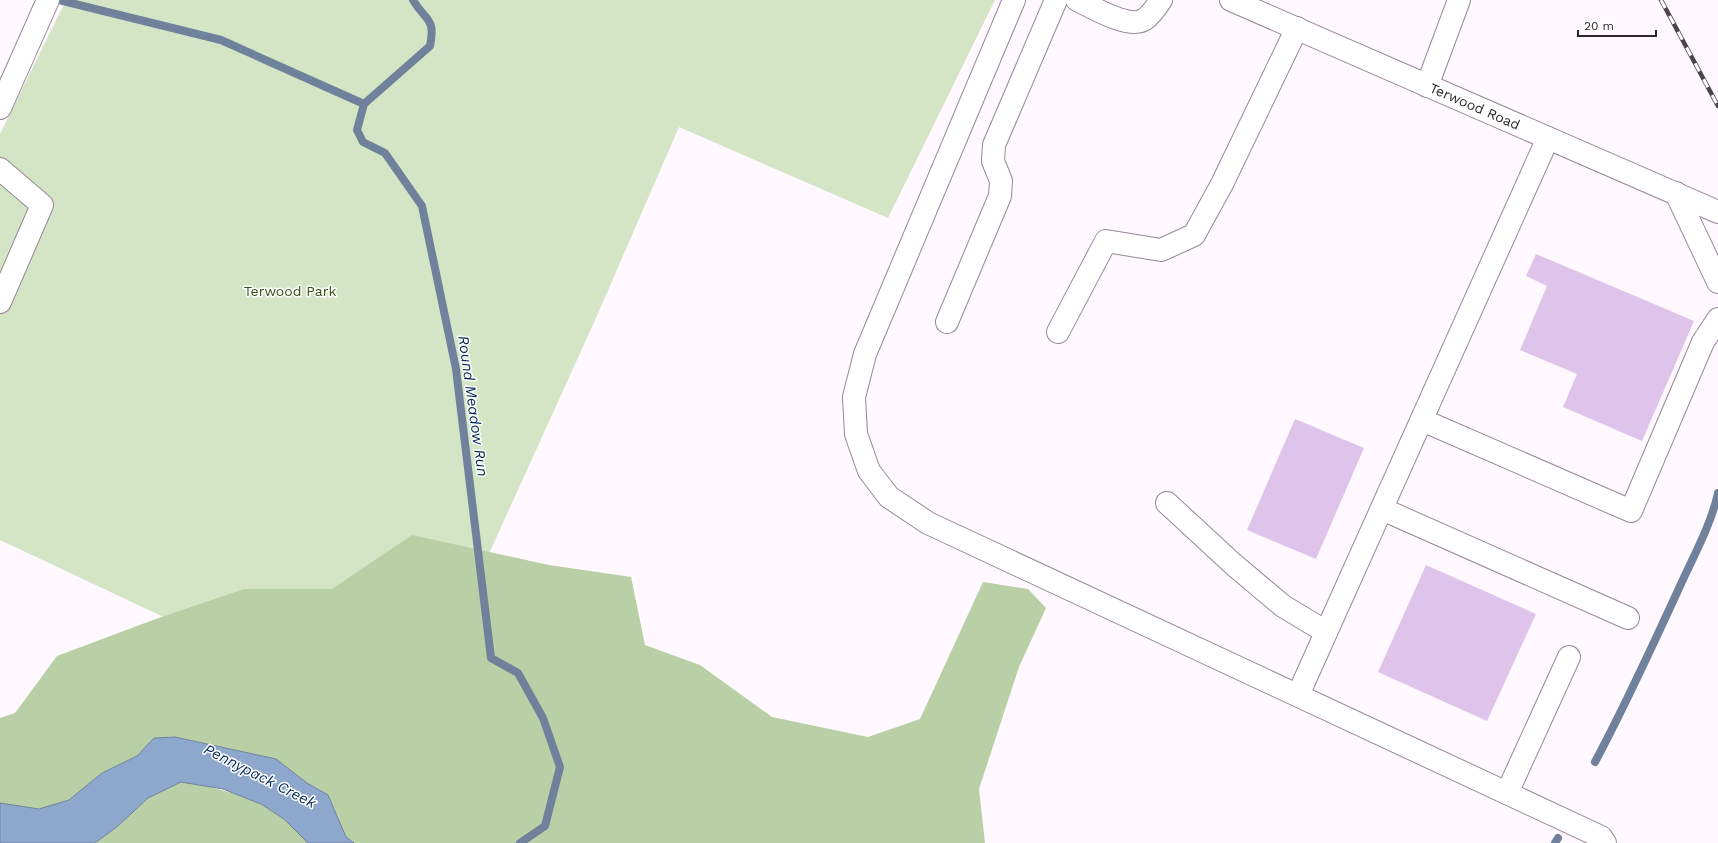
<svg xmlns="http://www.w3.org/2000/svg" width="1718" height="843" font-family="'Work Sans',sans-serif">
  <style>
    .green { fill: #d3e5c4 }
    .forest { fill: #b9cfa6 }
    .water { fill: #8da8cc; stroke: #70819c }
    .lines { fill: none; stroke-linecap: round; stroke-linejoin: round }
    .stream { stroke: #70819c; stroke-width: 8 }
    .building { fill: #dec3eb }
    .minor-casing { stroke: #978897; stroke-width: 24 }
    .minor { stroke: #fff; stroke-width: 22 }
    .rail-casing { stroke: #4b454b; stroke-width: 4.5 }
    .rail { stroke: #fff; stroke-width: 3; stroke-dasharray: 9; stroke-linecap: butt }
    .labels { text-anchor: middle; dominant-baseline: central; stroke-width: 3; stroke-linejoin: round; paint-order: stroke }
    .street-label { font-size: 14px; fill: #2c262c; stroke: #fff }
    .park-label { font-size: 14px; fill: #345015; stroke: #fff }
    .water-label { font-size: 15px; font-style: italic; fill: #042855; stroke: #fff }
  </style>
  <rect width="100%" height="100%" fill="#fff8ff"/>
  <path class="green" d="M66,0H995L888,218L679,127L596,318L408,732L0,540V134Z"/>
  <path class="forest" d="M412,535L549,565L631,577L645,645L700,665L772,717L868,737L920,719L983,582L1028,589L1046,608L1019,667L979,789L985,843H354L346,837L328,795L307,783L276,759L175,737L154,738L137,756L102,773L69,800L39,809L0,803V718L15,713L57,656L153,620L244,589H332Z
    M181,782C218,788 254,795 284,819C293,826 300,835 308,843H95L118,826L148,798Z"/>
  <path class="water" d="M175,737L276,759L307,783L328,795L346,837L354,843H308L284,819L261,804L223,789L181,782L148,798L118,826L95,843H0V803L39,809L69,800L102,773L137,756L154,738Z"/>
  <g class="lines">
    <path class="stream" d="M59,0L221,40L364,104
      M413,0C425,21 436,17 430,46L364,104L357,130L363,142L385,153L422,206L456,369L491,658L518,673L543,718L560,767L545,826L520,843
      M1595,762C1626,704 1653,645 1680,586C1694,555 1711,525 1718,493
      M1555,843L1558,838"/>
  </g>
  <path class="building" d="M1536,254L1694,321L1642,441L1563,407L1577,374L1520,350L1547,286L1526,276Z
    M1295,419L1364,448L1316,559L1247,530Z
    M1426,565L1536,614L1487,721L1378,672Z"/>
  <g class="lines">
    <defs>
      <g id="minor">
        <path d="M1014,0L865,354L854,397L856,434L869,471L889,497L928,523L1601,837L1605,843"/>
        <path d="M1077,0C1092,7 1130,30 1145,19C1151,15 1157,6 1161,0"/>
        <path id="s1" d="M1231,0L1718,212"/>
        <path d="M1427,86L1459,0"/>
        <path d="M0,108L48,0"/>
        <path d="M0,169L42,205L0,302"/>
        <path d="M1676,193L1718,282"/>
        <path d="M947,322L1000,196L1001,181L993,161L994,145L1056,0"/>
        <path d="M1058,332L1106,241L1161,250L1194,235L1222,184L1297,28"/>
        <path d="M1422,420L1631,511L1703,342L1718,319"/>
        <path d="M1167,503L1233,564L1283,606L1326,632"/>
        <path d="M1382,509L1628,618"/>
        <path d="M1298,695L1548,138"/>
        <path d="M1507,793L1569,657"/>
      </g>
    </defs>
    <use href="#minor" class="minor-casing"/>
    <use href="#minor" class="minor"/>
    <defs>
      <path id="rail" d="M1661,0L1718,106"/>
    </defs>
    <use href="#rail" class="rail-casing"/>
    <use href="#rail" class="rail"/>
  </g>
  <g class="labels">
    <g class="street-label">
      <text stroke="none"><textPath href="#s1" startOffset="266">Terwood Road</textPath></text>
    </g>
    <g class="park-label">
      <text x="290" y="291">Terwood Park</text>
    </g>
    <g class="water-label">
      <text transform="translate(473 406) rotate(82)">Round Meadow Run</text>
      <text transform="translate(260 776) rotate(27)">Pennypack Creek</text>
    </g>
  </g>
  <path d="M1578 30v6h78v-6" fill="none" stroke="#2c262c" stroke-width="2"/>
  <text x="1584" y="30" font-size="12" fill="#2c262c" stroke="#ffffff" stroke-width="3" paint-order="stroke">20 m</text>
</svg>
